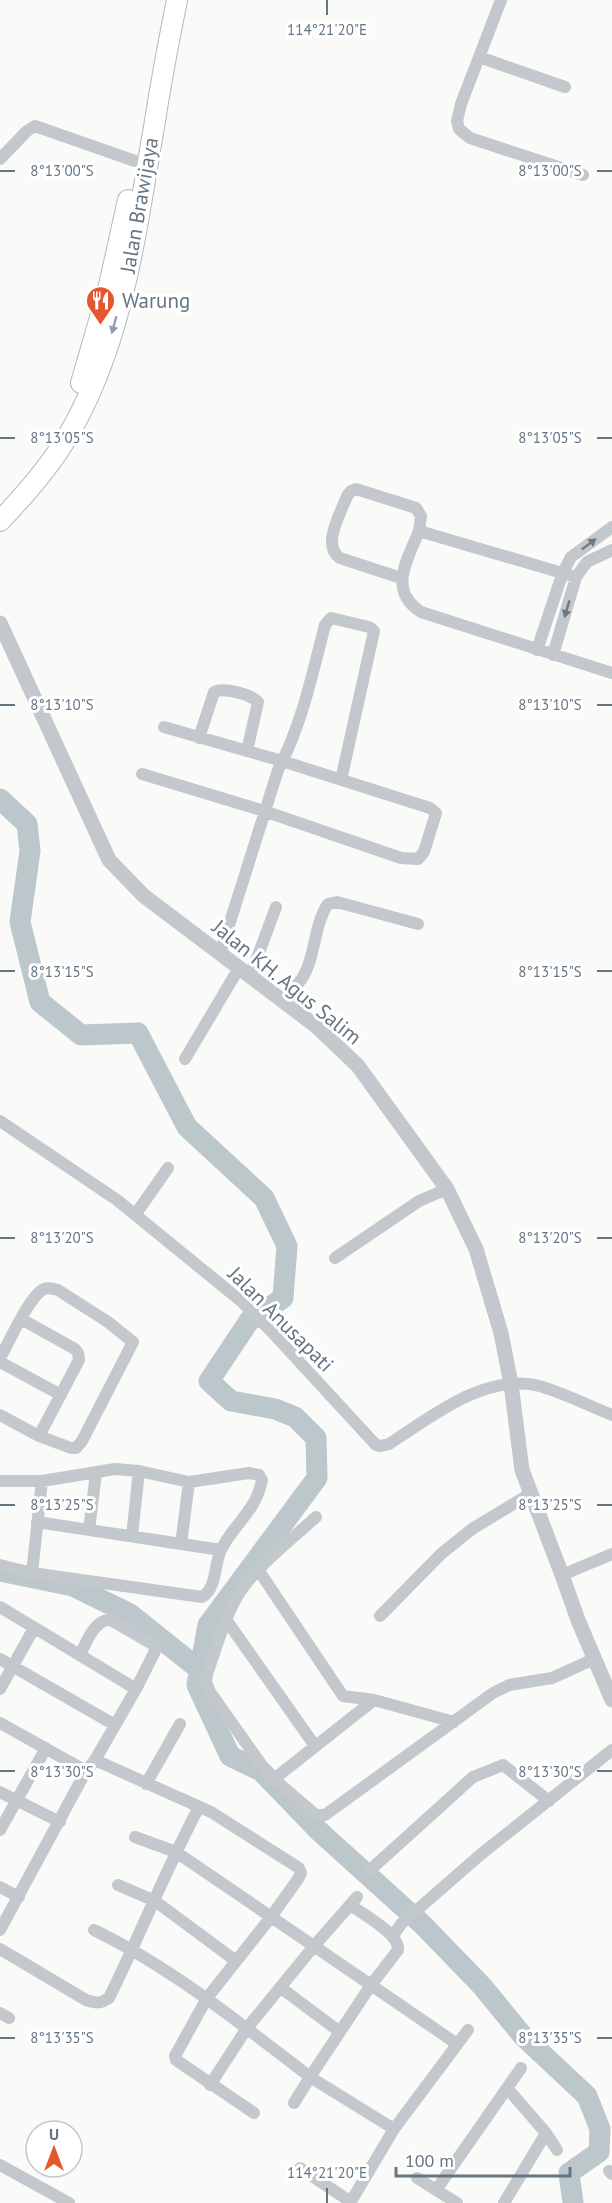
<svg xmlns="http://www.w3.org/2000/svg" width="612" height="2203" font-family="'PT Sans',sans-serif">
  <style>
    .lines { fill: none; stroke-linecap: round; stroke-linejoin: round }
    .river { stroke: #bbc7cb; stroke-width: 21 }
    .trunk-casing { stroke: #b4b9bd; stroke-width: 22 }
    .minor { stroke: #c3c8cc; stroke-width: 12 }
    .tertiary { stroke: #c3c8cc; stroke-width: 15 }
    .trunk { stroke: #fff; stroke-width: 20 }
    .oneway { fill: #939fa8 }
    .oneway2 { fill: #6a7a87 }
    .ticks { fill: none; stroke: #657683; stroke-width: 2 }
    .labels { text-anchor: middle; dominant-baseline: central; stroke-width: 6; stroke-linejoin: round; paint-order: stroke }
    .street-label { font-size: 21px; fill: #657683; stroke: #fff }
    .poi-label { font-size: 21px; fill: #657683; stroke: #fff; text-anchor: start }
    .ticks-label { font-size: 15px; text-anchor: middle; fill: #657683; stroke: #fff; stroke-width: 6; stroke-linejoin: round; paint-order: stroke }
  </style>
  <rect width="100%" height="100%" fill="#fafaf8"/>
  <g class="lines">
    <path class="river" d="M0,799L27,824L30,851L20,922L40,1002L81,1035L138,1033L187,1127L264,1198L287,1246L283,1298L249,1321L209,1381L231,1401L275,1409L295,1417L316,1438L317,1478L208,1625L197,1685L230,1756L261,1771L319,1831L423,1925L482,1986L523,2036L587,2096L600,2129L599,2152L569,2173L573,2203
      M0,1571L73,1586L130,1614L200,1670"/>
    <defs>
      <path id="trunk" d="M81,383L108,290L128,200
        M0,521C24,496 48,469 66,439C124,343 136,229 155,121C161,81 169,40 177,0"/>
    </defs>
    <use href="#trunk" class="trunk-casing"/>
    <path class="minor" d="M501,0L461,104L457,121L459,129L470,138L583,175
      M479,57L565,87
      M0,159L27,131L35,126L135,161
      M419,531C408,559 387,590 421,612L612,673
      M401,578L340,558C321,545 341,513 347,496L351,491L356,489L416,508L421,516L419,531L576,577
      M537,650L562,575L571,557L612,527
      M553,655L576,577L587,562L612,550
      M199,738L214,692C224,687 250,694 258,702L247,751
      M142,774L264,811L401,858L418,859L424,852L436,813L430,808L282,761L164,727
      M220,954L278,770C302,724 312,675 325,625L331,618L369,627L374,631L341,780
      M250,977L276,907
      M280,999C287,993 295,988 301,980C316,958 313,926 328,904L337,902L418,924
      M185,1059L239,968
      M0,1121L117,1200L241,1301L270,1330L376,1445L381,1446L389,1444C431,1417 482,1375 535,1385C558,1390 589,1406 612,1415
      M135,1215L168,1168
      M335,1258L419,1201L447,1189
      M21,1319L75,1349L78,1353L79,1360L39,1436
      M0,1358C9,1343 29,1296 44,1289C48,1287 53,1289 58,1290L108,1322L133,1342L82,1441L76,1448H71L39,1436L0,1415
      M0,1362L61,1395
      M0,1481H42L115,1469L139,1471L189,1482L249,1473L259,1475L262,1480C256,1512 234,1523 221,1550C214,1564 217,1589 202,1597L32,1573L0,1565
      M316,1517C292,1539 257,1566 240,1592C225,1615 216,1649 207,1674L206,1682L210,1692L268,1774L316,1815H325L493,1693L509,1685L552,1678L594,1659
      M37,1522L221,1550
      M89,1530L96,1473
      M132,1536L139,1471
      M181,1544L189,1482
      M259,1571L343,1696L374,1700L454,1722
      M32,1573L42,1481
      M562,1575L612,1554
      M0,1607L136,1689
      M380,1616L441,1554L472,1529L530,1494
      M227,1621L315,1746
      M0,1659L115,1725
      M0,1689L34,1628
      M0,1723L86,1771
      M95,1760L211,1812L299,1868L301,1873L298,1879L271,1917L207,1998L175,2056L176,2060L254,2113
      M274,1779L374,1700
      M146,1784L180,1724
      M0,1792L60,1822
      M0,1830L46,1748
      M135,1837L176,1852L371,1985L398,1950C400,1934 363,1914 350,1905
      M369,1871L473,1777L503,1765L549,1801
      M118,1885L155,1901L236,1961
      M0,1887L19,1897
      M0,1930L86,1771L95,1760L136,1689L155,1651L154,1645L111,1620C95,1618 86,1643 80,1655
      M94,1930C172,1968 241,2024 310,2077L294,2103
      M393,1936L401,1924L480,1855L612,1750
      M0,1949L86,2000C95,2003 101,2004 109,1998C140,1935 166,1869 199,1807
      M281,1988L340,2032
      M0,2013L9,2018
      M210,2085L247,2028L314,1946L357,1897
      M507,2088L546,2133L557,2150
      M394,2129L310,2077L371,1985L457,2044
      M0,2165L69,2203
      M300,2168L351,2202
      M609,2171L612,2174
      M417,2178L457,2203
      M436,2190L521,2068
      M350,2203L394,2129L468,2030
      M504,2203L546,2133"/>
    <path class="tertiary" d="M0,623L109,860L144,896L316,1026L358,1066L447,1189L476,1249L501,1333L511,1384L522,1470L562,1575L578,1620L612,1700"/>
    <use href="#trunk" class="trunk"/>
  </g>
  <defs><path id="oneway-solid" d="M-6-.8H1V-3.2L6.5 0L1 3.2V.8H-6Z" transform="scale(1.5)"/></defs>
  <use class="oneway" href="#oneway-solid" transform="translate(114 325) rotate(105)"/>
  <g class="oneway2">
    <use href="#oneway-solid" transform="translate(589 544) rotate(-37)"/>
    <use href="#oneway-solid" transform="translate(567 609) rotate(106)"/>
  </g>
  <path class="ticks" d="M327,0V15M0,171H15M597,171H612M0,438H15M597,438H612M0,705H15M597,705H612M0,971H15M597,971H612M0,1238H15M597,1238H612M0,1505H15M597,1505H612M0,1771H15M597,1771H612M0,2038H15M597,2038H612M327,2188V2203"/>
  <defs>
    <symbol id="restaurant-pin" viewBox="-11 -11 22 30"><path d="M0 17L-7.5 6A9.5 9.5 0 1 1 7.5 6Z" fill="#e4572e" stroke="#fff"/><path d="M-5-6h1v4h1v-4h1v4h1v-4h1v5L-1.5 .5V6h-2V.5L-5-1ZM5-6V6H3V1.5H1.5Q1.5-4 5-6Z" fill="#fff"/></symbol>
  </defs>
  <g fill-rule="evenodd">
    <use href="#restaurant-pin" x="84" y="284" width="33" height="45"/>
  </g>
  <g class="labels">
    <g class="street-label">
      <text transform="translate(139 205) rotate(-80)">Jalan Brawijaya</text>
      <text transform="translate(287 982) rotate(39)">Jalan KH. Agus Salim</text>
      <text transform="translate(281 1319) rotate(45)">Jalan Anusapati</text>
    </g>
    <g class="poi-label">
      <text x="122" y="300">Warung</text>
    </g>
  </g>
  <g class="ticks-label">
    <text x="327" y="35">114°21'20"E</text>
    <text x="62" y="176">8°13'00"S</text>
    <text x="550" y="176">8°13'00"S</text>
    <text x="62" y="443">8°13'05"S</text>
    <text x="550" y="443">8°13'05"S</text>
    <text x="62" y="710">8°13'10"S</text>
    <text x="550" y="710">8°13'10"S</text>
    <text x="62" y="977">8°13'15"S</text>
    <text x="550" y="977">8°13'15"S</text>
    <text x="62" y="1243">8°13'20"S</text>
    <text x="550" y="1243">8°13'20"S</text>
    <text x="62" y="1510">8°13'25"S</text>
    <text x="550" y="1510">8°13'25"S</text>
    <text x="62" y="1777">8°13'30"S</text>
    <text x="550" y="1777">8°13'30"S</text>
    <text x="62" y="2043">8°13'35"S</text>
    <text x="550" y="2043">8°13'35"S</text>
    <text x="327" y="2178">114°21'20"E</text>
  </g>
  <g transform="translate(54 2149)"><circle r="28" fill="#ffffff" stroke="#c1c8cd" stroke-width="1.5"/>
  <path d="M0-4.5L10 22L0 15L-10 22Z" fill="#e4572e"/>
  <text y="-9" font-size="16" font-weight="bold" text-anchor="middle" fill="#657683">U</text>
  </g>
  <path d="M396 2167v9h174v-9" fill="none" stroke="#657683" stroke-width="3"/>
  <text x="405" y="2167" font-size="18" fill="#657683" stroke="#ffffff" stroke-width="4.5" paint-order="stroke">100 m</text>
</svg>
